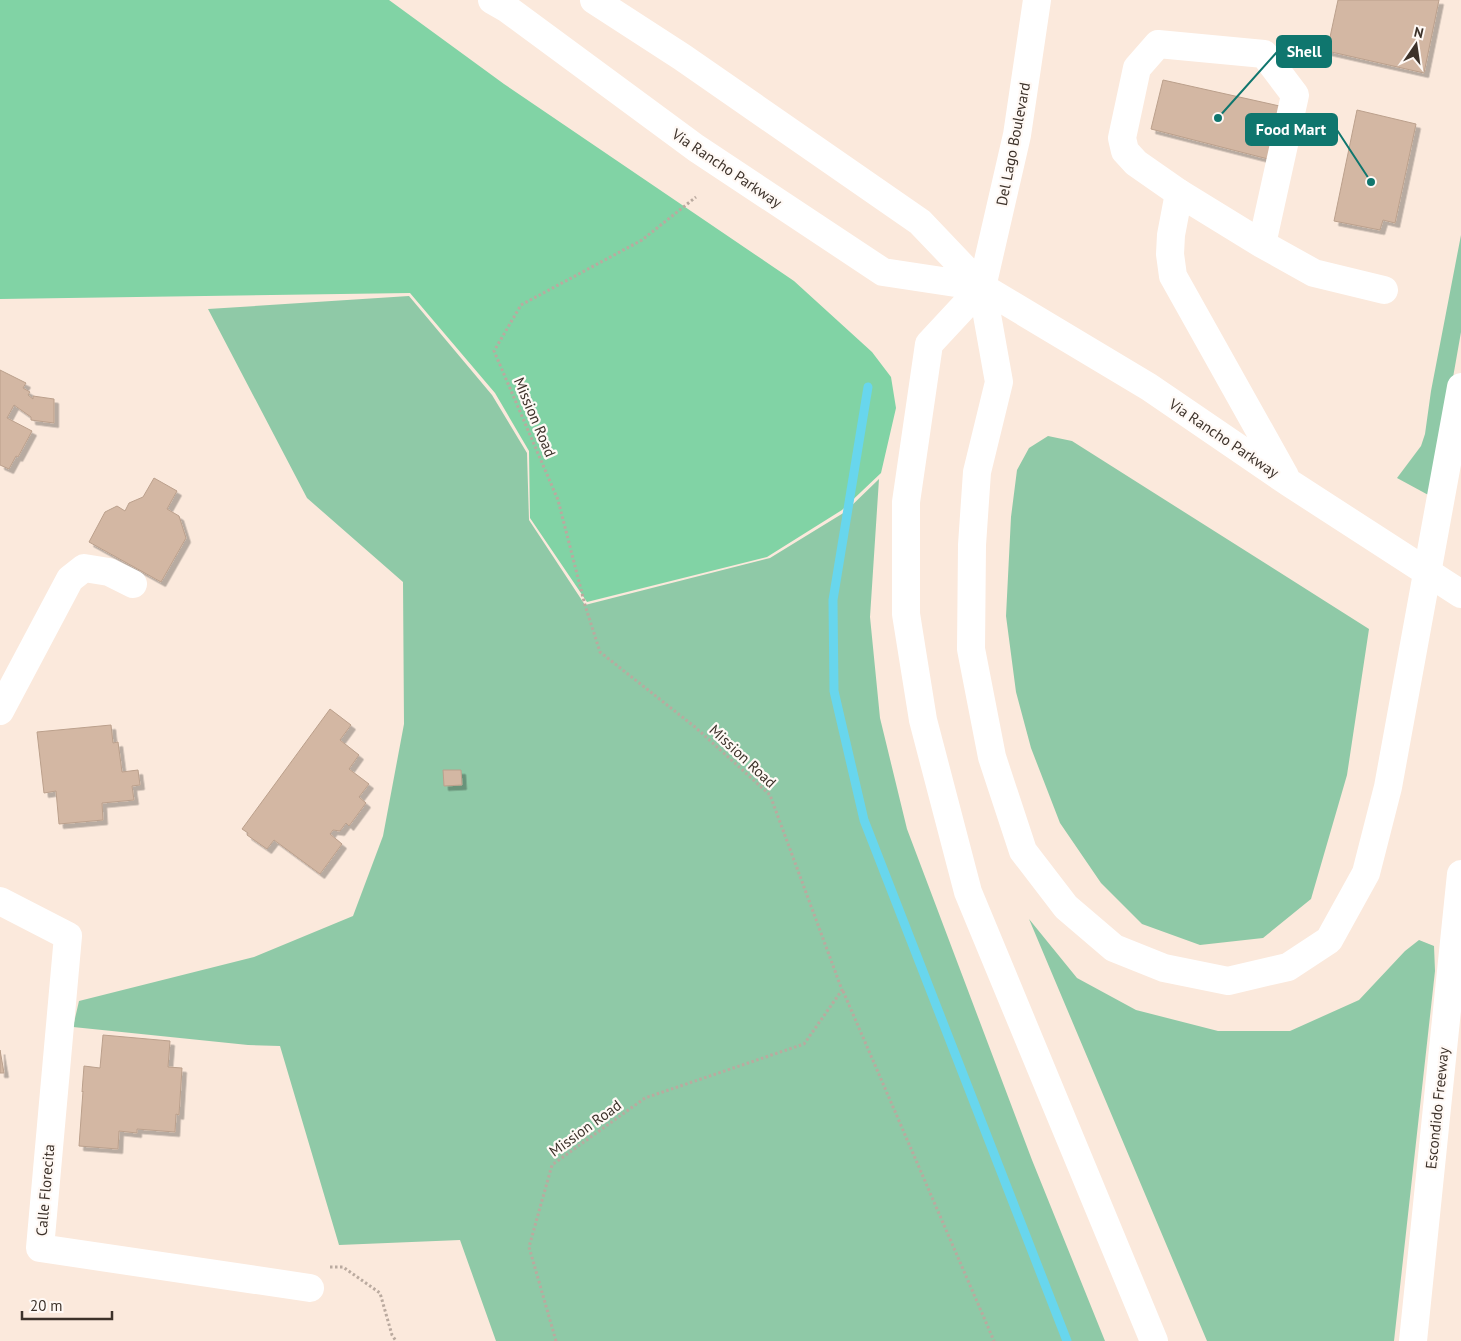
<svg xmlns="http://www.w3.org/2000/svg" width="1461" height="1341" font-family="'PT Sans',sans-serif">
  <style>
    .green { fill: #8fc9a7 }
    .forest { fill: #81d3a5 }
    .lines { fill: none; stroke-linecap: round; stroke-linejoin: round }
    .stream { stroke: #68d6ed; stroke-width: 9 }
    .building { fill: #d3b7a3; stroke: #bba08c; filter: url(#shadow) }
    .path { stroke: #baaa9f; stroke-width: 3; stroke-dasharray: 2.5 2.5; stroke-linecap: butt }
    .minor { stroke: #fff; stroke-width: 28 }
    .major { stroke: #fff; stroke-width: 28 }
    .highway { stroke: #fff; stroke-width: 28 }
    .labels { text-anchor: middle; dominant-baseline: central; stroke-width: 4.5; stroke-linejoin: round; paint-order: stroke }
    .street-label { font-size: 15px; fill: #3d322a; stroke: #fff9f5 }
    .leader { fill: none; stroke: #0f766e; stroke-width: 2 }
    .callout-dot { fill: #0f766e; stroke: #fff9f5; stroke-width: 2 }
    .callout { fill: #0f766e; stroke: #0f766e; stroke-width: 2 }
    .callout-label { font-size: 16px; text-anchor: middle; font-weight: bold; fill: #fff }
  </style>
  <defs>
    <filter id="shadow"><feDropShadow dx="4.5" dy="4.5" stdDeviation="0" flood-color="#0004"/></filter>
  </defs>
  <rect width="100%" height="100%" fill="#fbe9dc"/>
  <path class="green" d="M1461,235V332L1432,497L1397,478L1421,446L1425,434L1431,391Z
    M409,296L492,395L527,453L529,520L585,605L770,558L845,512L879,479L870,617L880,718L907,829L1032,1160L1105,1341H496L460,1240L339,1245L280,1046L248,1045L73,1027L79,1001L254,957L353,916L383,836L404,724L403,582L307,498L208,309Z
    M1048,436L1072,441L1369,629L1347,775L1311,899L1263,938L1200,945L1142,924L1101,883L1060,823L1031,748L1016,692L1006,616L1011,517L1017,470L1029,448Z
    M1029,919L1077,978L1136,1010L1218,1031H1290L1359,1000L1405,951L1419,940L1434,946L1435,971L1394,1341H1207Z"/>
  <path class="forest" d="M0,0H389L504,84L794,281L872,352L891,377L896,408L881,473L842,510L767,557L587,602L530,518L529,451L495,393L410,293L0,299Z"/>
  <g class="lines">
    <path class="stream" d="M868,387L833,600L834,691L864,820L1067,1341"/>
  </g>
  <path class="building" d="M1338,0H1439L1424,73L1327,51Z
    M1163,80L1284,107L1272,160L1151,129Z
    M1357,110L1416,124L1395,223L1383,220L1380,230L1334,221Z
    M0,370L26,383L23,388L30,392L28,395L33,399V396L54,399V423L31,420V417L14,405L7,418L32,431L18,457L16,456L9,469L0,465Z
    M154,478L177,491L167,509L179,516L186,538L161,582L89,542L105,512L117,506L125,511L129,503L143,497Z
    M330,709L351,725L340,740L359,755L349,769L369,784L359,797L366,803L349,826L346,823L340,831L333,830L330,834L342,844L320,874L274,840L267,849L247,835L248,833L242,829Z
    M111,725L113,743L118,742L122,772L138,770L140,785L132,786L134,800L102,803L103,820L59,824L56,791L44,793L37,732Z
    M443,770H461L462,785L444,786Z
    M103,1035L170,1041L168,1067L182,1068L179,1115L176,1114L175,1132L137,1129V1133L119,1131L118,1149L79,1146L83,1091L82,1092L84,1066L100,1068Z
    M0,1050L4,1073H0Z"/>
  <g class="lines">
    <path class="path" d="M843,991L994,1341
      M330,1267H343L380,1293L392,1335L396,1341
      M556,1341L529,1247L552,1165L645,1098L804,1044L842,990L770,795L695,727L600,652L585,605L558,500L494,351L521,305L642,240L696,197"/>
    <path class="minor" d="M1262,244L1295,95L1264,54L1158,44L1137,68L1122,138L1125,151L1136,163L1179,193L1262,244L1314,273L1384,290
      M0,711L70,579L84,568L109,572L133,584
      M0,901L68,936L40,1248L310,1288"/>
    <path class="major" d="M492,0L506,8L696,148L883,272L982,287
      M594,0L682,57L920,222L982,287L1149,387L1288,482L1461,594
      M1179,193L1171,235L1170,254L1173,276L1285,476
      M982,287L1017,135L1037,0"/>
    <path class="highway" d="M982,287L999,382L977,472L972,545L971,649L992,757L1023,851L1066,907L1114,948L1164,968L1228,981L1288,967L1329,940L1366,873L1388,787L1461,387
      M982,287L929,344L906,502V614L923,720L968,892L1154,1341
      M1413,1341L1461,874"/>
  </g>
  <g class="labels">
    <g class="street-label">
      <text transform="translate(1013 144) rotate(-79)">Del Lago Boulevard</text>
      <text transform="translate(727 168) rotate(34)">Via Rancho Parkway</text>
      <text transform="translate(535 417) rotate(67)">Mission Road</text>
      <text transform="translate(1224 438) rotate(34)">Via Rancho Parkway</text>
      <text transform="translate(743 756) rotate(43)">Mission Road</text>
      <text transform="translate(1437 1108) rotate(-84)">Escondido Freeway</text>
      <text transform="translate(585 1128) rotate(-36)">Mission Road</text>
      <text transform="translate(45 1190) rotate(-85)">Calle Florecita</text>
    </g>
  </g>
  <path class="leader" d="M1218 118L1277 52M1371 182L1337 130"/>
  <g class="callout-dot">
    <circle cx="1218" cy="118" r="5"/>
    <circle cx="1371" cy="182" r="5"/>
  </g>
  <g class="callout">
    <rect x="1277" y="36" width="54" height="31" rx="5"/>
    <rect x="1246" y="114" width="91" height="31" rx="5"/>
  </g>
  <g class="callout-label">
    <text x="1304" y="57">Shell</text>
    <text x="1291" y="135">Food Mart</text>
  </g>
  <g transform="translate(1416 45) rotate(13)" stroke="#fff9f5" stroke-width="4" paint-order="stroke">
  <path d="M0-4L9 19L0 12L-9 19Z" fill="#3d322a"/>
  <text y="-8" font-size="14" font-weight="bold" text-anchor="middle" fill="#3d322a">N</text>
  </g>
  <path d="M22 1311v8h90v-8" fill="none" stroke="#3d322a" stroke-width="2.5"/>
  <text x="30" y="1311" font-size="15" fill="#3d322a" stroke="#fff9f5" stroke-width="4" paint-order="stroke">20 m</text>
</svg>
